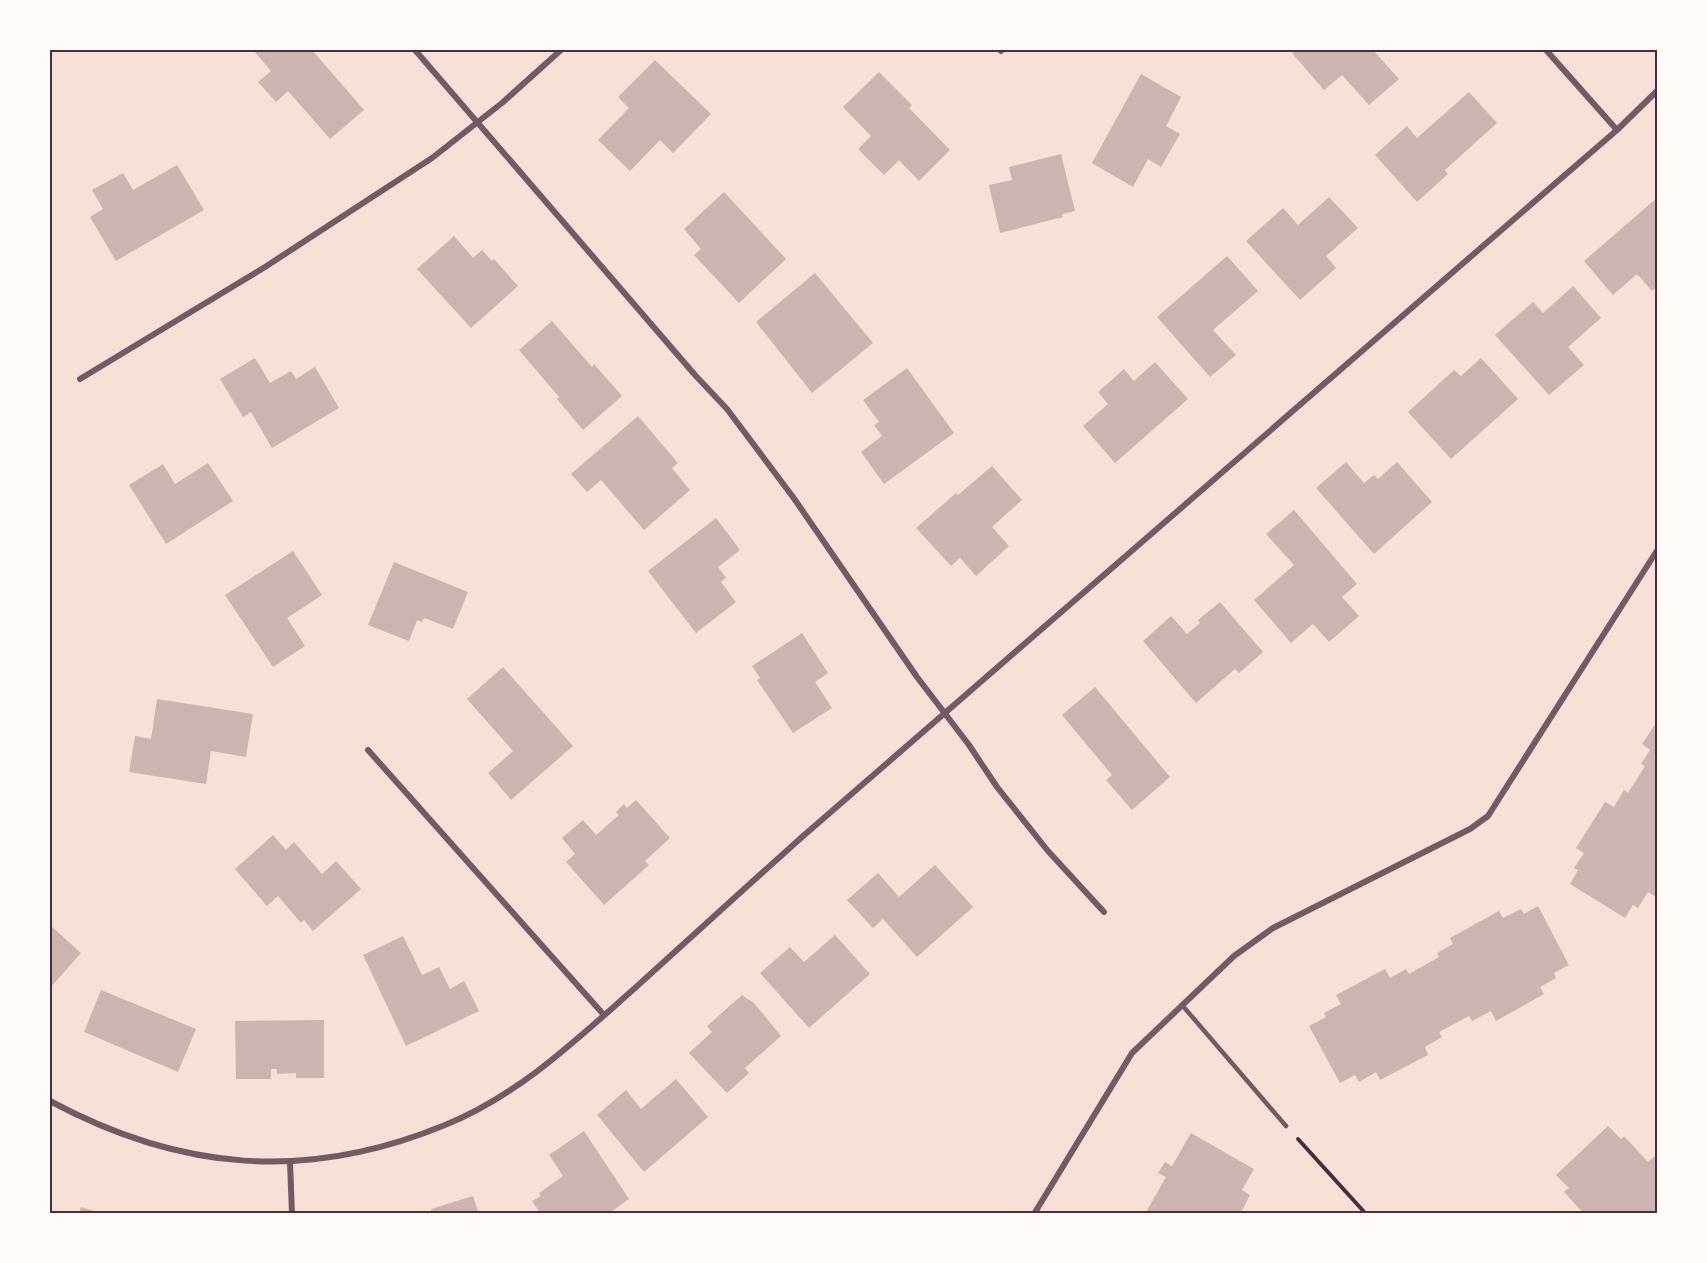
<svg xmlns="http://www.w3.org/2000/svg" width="1707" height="1263" font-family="Montserrat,sans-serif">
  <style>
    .building { fill: #ccb4b1 }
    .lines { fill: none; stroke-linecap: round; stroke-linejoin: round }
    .path { stroke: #4a2c40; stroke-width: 4 }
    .service { stroke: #755966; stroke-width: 4.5 }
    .minor { stroke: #755966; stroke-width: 6 }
    .neatline { fill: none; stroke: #4a2c40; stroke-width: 2 }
  </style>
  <rect width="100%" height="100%" fill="#f7e1d7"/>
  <path class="building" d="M256,50H312L364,110L330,139L288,91L276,102L258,82L271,71L254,51Z
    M1297,50H1373L1399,79L1369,105L1342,75L1324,90L1292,53Z
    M655,60L711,114L673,153L660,140L630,171L598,140L629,108L618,97Z
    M879,72L912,105L909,108L950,150L919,181L899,160L884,175L858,149L871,136L843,107Z
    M1141,74L1181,97L1166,126L1180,134L1161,167L1148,159L1133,187L1092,163Z
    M1469,92L1497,123L1445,170L1448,174L1417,202L1375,155L1407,126L1417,138Z
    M1061,154L1075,211L1062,214L1063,217L1000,233L989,185L1012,180L1009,167Z
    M177,165L204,210L116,261L90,217L103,209L92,190L123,173L133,190Z
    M724,192L786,259L739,303L694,255L701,249L684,229Z
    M1329,197L1358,228L1326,256L1336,268L1300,300L1246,241L1283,208L1298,225Z
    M1658,197V285L1652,291L1637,274L1613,295L1584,261Z
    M454,236L473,258L482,250L492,261L494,259L518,286L471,328L417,269Z
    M1227,256L1258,291L1213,330L1236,355L1210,377L1157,317Z
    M815,273L873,343L812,393L756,322Z
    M1573,286L1601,318L1568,347L1584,365L1549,395L1495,335L1533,302L1543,313Z
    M552,321L592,367L594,364L622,396L583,430L557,399L559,397L519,350Z
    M255,358L270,383L291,371L296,379L315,367L339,408L272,448L251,412L243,417L220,379Z
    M1481,358L1518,399L1451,459L1408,412L1454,370L1461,376Z
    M1155,362L1188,399L1115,463L1083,426L1108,404L1098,392L1124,369L1134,381Z
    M907,368L954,433L884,484L861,452L882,436L874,425L879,422L863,400Z
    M638,416L678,463L672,468L690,490L644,530L601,480L587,492L571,474Z
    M1346,462L1364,483L1374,475L1378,479L1397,462L1432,502L1374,554L1316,488Z
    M208,463L233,501L166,544L129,485L163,464L175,484Z
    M992,466L1022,500L992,527L1009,546L976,576L960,558L951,566L916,528L956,493L958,495Z
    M1294,510L1357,584L1342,597L1359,616L1329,642L1313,624L1291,643L1254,600L1294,565L1266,534Z
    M716,518L740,550L718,567L726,578L721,582L736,602L696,633L648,571Z
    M293,551L322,595L287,618L305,646L273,667L225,595Z
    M394,562L468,592L453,629L424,618L422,622L417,620L409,641L368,625Z
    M1220,602L1263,652L1239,673L1235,669L1196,703L1143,641L1171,616L1187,634L1200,623L1198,620Z
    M802,633L828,673L815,682L832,708L793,733L757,680L760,678L752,666Z
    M503,667L573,746L511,800L488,773L513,751L467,699Z
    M1095,687L1170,777L1132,810L1106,780L1112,775L1062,715Z
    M157,699L253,714L246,757L211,751L206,784L129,772L135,736L151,739Z
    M1658,720V894L1656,897L1648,892L1638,908L1633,905L1625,918L1570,884L1578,870L1574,868L1584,853L1576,848L1605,802L1614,807L1624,790L1628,793L1645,766L1641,764L1650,750L1642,744Z
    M636,800L670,838L645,861L649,865L604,905L566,862L575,854L562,838L583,820L596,835L619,815L616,812L624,804L627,808Z
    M273,835L286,850L294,842L322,874L336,861L361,889L313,931L304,920L301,923L278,896L267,906L235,869Z
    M935,865L973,907L917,957L883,919L873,928L847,900L878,873L899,897Z
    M1538,906L1569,965L1554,973L1556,978L1540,987L1544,994L1496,1021L1491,1011L1472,1021L1469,1016L1439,1032L1442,1037L1425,1047L1428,1055L1380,1080L1376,1072L1359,1082L1355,1075L1340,1083L1309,1026L1326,1017L1324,1013L1341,1004L1336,995L1385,969L1390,978L1406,969L1409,974L1439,957L1437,953L1453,944L1450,938L1499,911L1503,918L1521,909L1524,914Z
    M50,925L81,953L50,988Z
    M835,935L870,974L809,1028L760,973L790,947L804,962Z
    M403,936L422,975L439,967L450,989L464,981L479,1011L406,1046L363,955Z
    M101,990L196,1029L178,1072L84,1032Z
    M742,995L754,1003L781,1036L745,1068L749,1073L727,1093L689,1053L712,1032L707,1026Z
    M324,1020V1078H296V1073L277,1074V1069H271V1079H236L235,1021Z
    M676,1079L708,1117L644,1172L597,1115L626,1090L641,1109Z
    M1608,1126L1621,1139L1624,1136L1648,1162L1655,1156L1658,1159V1214H1584L1564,1192L1569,1188L1556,1175Z
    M584,1131L629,1199L608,1214H541L532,1201L541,1196L539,1193L563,1176L549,1155Z
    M1191,1133L1254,1169L1242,1190L1250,1195L1240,1214H1145L1166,1177L1158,1173L1165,1162L1172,1166Z
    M473,1196L479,1214H432L431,1209Z
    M81,1207L101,1213V1214H79Z"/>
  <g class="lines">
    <path class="path" d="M1298,1139L1366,1214"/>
    <path class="service" d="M1182,1005L1286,1126"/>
    <path class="minor" d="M415,50L695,375L727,409L793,497L917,677L969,745L997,787L1048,851L1104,912
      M1000,50L1001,51
      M1546,50L1617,130
      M80,379L265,267L432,158L502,103L561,50
      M368,750L604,1015
      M50,1101C180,1171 307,1182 445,1125C519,1095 576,1040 635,988C690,938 746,887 802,837C1074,601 1345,365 1617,130L1658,90
      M290,1162L292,1214
      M1034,1214L1132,1053L1234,956L1273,928L1470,829L1488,816L1658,549"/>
  </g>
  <rect width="1707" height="1263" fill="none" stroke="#fffaf5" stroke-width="102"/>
  <rect x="51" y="51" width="1605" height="1161" class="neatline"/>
</svg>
